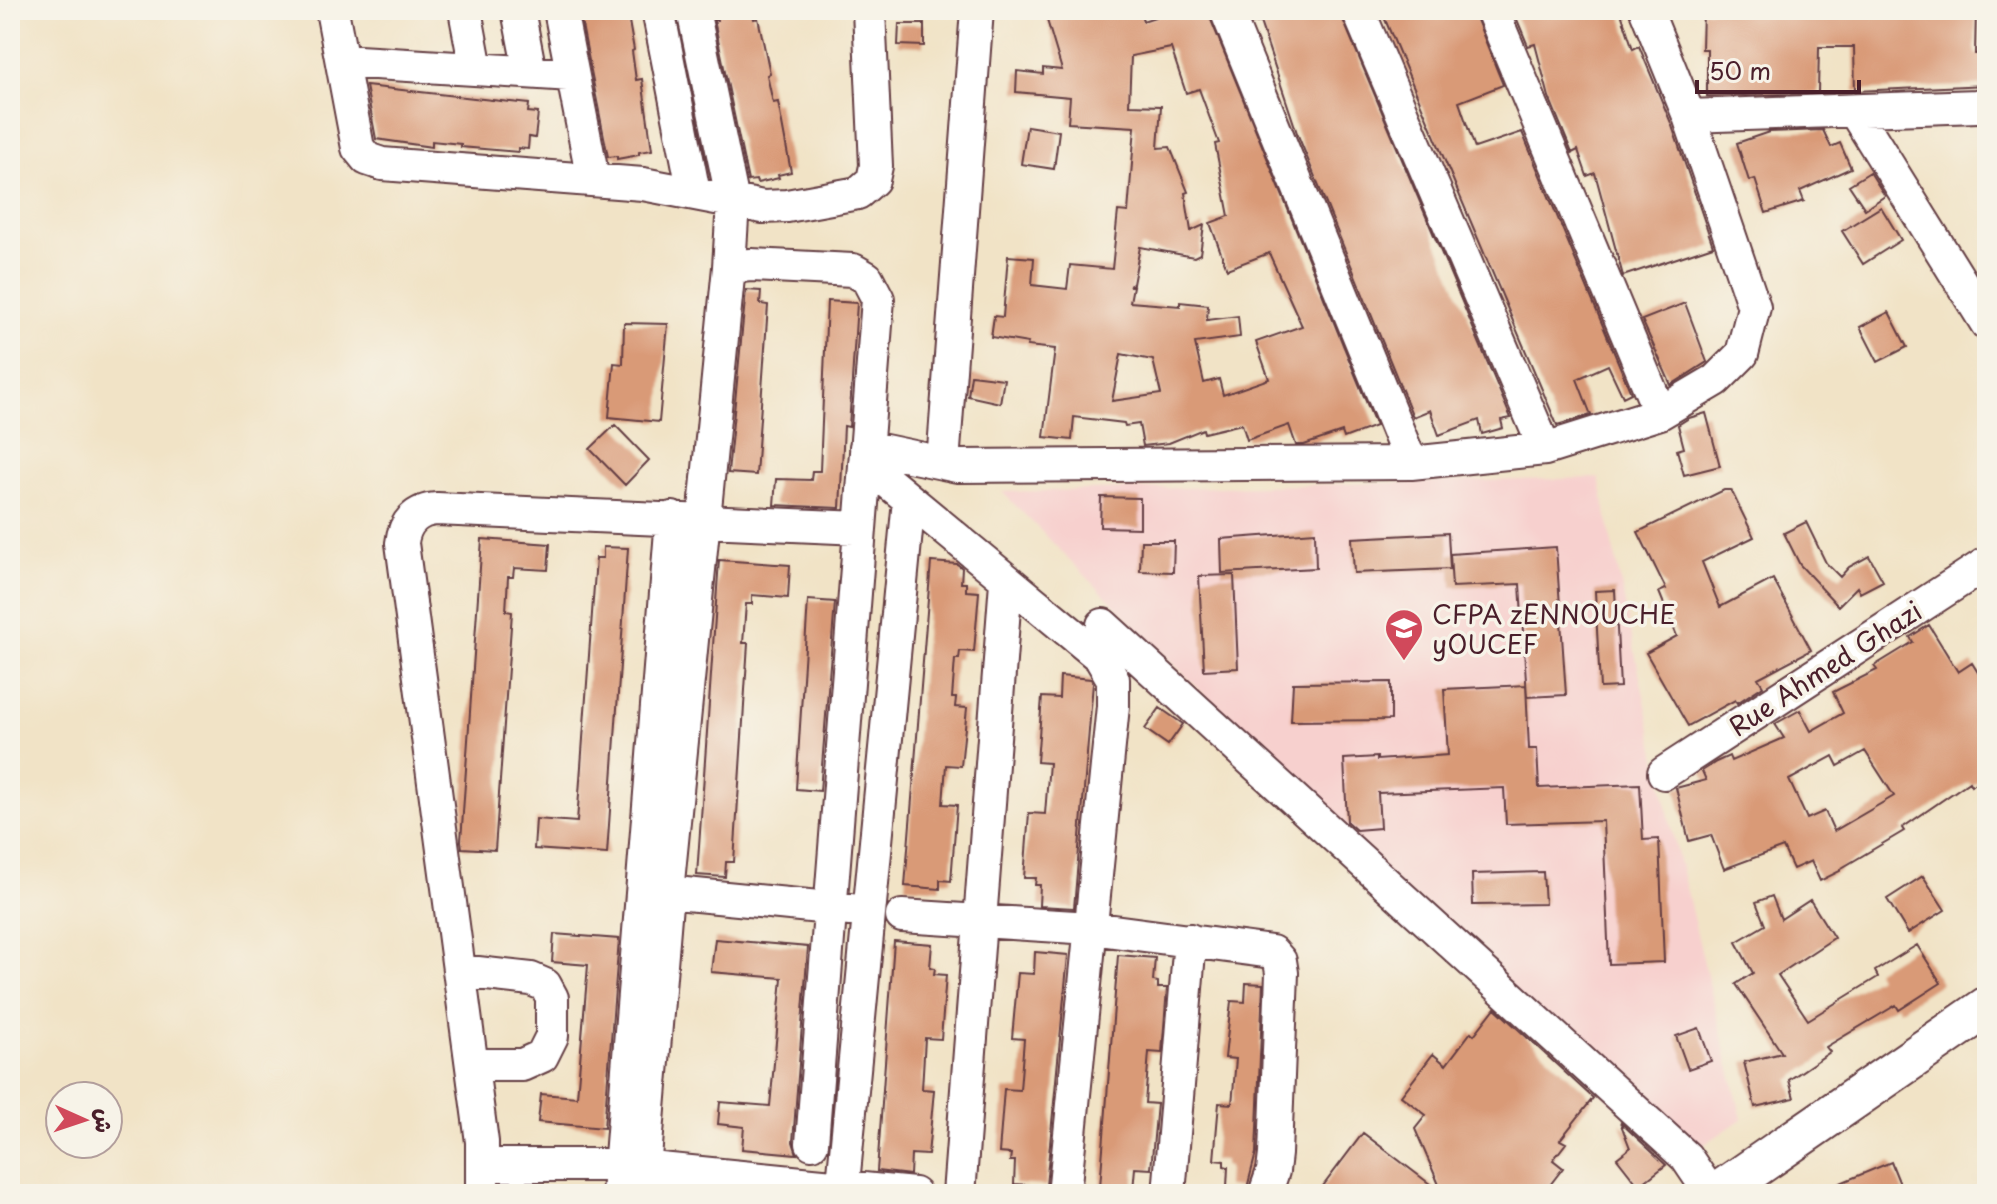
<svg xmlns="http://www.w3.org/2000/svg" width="1997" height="1204" font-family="'Playpen Sans','Playpen Sans Arabic',sans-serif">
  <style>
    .built { fill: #f7d0ce }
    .building { fill: #d99a77; fill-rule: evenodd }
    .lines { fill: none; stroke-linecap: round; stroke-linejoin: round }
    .minor-casing { stroke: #633c42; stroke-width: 36 }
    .major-casing { stroke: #633c42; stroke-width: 44 }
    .minor { stroke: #fff; stroke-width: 32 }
    .major { stroke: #fff; stroke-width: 40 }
    .labels { text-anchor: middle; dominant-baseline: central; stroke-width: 7; stroke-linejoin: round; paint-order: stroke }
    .poi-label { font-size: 26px; fill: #4a1f2b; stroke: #f7f3e8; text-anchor: start }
    .street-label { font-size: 26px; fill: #4a1f2b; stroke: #f7f3e8 }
  </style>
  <rect width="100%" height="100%" fill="#f7f3e8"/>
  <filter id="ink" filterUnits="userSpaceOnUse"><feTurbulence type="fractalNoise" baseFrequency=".0125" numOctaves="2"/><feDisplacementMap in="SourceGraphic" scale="16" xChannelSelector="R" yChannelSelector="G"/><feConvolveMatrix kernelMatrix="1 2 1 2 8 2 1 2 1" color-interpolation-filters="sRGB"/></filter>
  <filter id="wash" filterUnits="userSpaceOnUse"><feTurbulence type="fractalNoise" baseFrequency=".006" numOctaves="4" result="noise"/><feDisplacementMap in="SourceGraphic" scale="32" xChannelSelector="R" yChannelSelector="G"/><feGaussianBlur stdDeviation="1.8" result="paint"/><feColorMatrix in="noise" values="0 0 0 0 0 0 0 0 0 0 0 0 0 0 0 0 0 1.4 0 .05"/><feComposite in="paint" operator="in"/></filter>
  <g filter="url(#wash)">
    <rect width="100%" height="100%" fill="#f1e3c6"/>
    <path class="built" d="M1599,478L1672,831L1742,1119L1674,1165L1002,492Z"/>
    <g id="blocks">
      <path class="building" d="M579,10H627L634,50L632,51L636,80L642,79L652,150L639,152V155L617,159V156L608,157Z
        M715,10H752L754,19L758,18L770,73L767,75L773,103L778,102L791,172L778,175L779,178L757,183L756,180L748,181L714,20H717Z
        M1044,10H1069L1071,17L1102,10V14L1140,10L1143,21L1176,10H1207L1376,426L1344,438L1342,432L1304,445H1296L1289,425L1247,440L1242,424L1204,433L1203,429L1169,443L1143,446L1139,424L1125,426L1124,423L1074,417L1072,440L1044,437L1055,349L1027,346L1028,343L991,337L994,316L1003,317L1008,256L1034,258L1032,285L1067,289L1070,265L1112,269L1118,211L1128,212L1135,127L1068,123L1070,97L1016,92L1017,71L1043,74V68L1062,70ZM1171,48L1186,93L1199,89L1219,143L1215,144L1229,216L1210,223L1227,269L1269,253L1302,326L1256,342L1269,379L1223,395L1219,379L1204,383L1195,343L1240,337L1238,316L1207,320L1208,305L1180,302V306L1130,302L1133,286H1129L1133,284L1140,247L1194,257L1200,254L1204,225L1191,231L1185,193L1188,192L1170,147L1158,148L1161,106L1129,105L1131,56ZM1121,354L1153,360L1161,394L1112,401Z
        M1247,10H1339L1511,418L1501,420L1503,428L1482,434L1479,420L1439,435L1430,410L1413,417L1297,133L1260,22L1252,24Z
        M1381,10H1473L1503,85L1459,102L1475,148L1522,132L1631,393L1623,397L1608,365L1577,379L1591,415L1557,425Z
        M1513,10H1620L1633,49L1639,46L1671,123L1713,246L1623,276L1595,173L1587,176L1578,150L1572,153L1549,97L1535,44L1528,46Z
        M1703,10H1976L1975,54H1987V85L1855,91L1854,47H1819L1818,93L1707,96V49H1702Z
        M899,24H924V46L898,45Z
        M366,86L529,104L528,112L538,113L535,138L529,137L528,149L518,148V152L461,147V144L432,141V147L376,139Z
        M1027,126L1059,131L1054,169L1021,164Z
        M1823,130L1831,147L1840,143L1851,168L1800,191L1804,201L1766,213L1755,179L1749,181L1737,143L1769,132Z
        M1870,172L1885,196L1865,209L1849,185Z
        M1881,207L1901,240L1863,264L1842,231Z
        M746,290L761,291L760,304L768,305L756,475L728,473Z
        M827,301L857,303L849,427L844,426L840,508L774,505L776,479L811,480L812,471H820Z
        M1685,303L1707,362L1671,385L1642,320Z
        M1889,312L1907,347L1878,362L1860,327Z
        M624,323L668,324L659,422L609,417L614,363L623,364Z
        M971,375L1004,379L1000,403L968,396Z
        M1706,413L1720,466L1684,475L1677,450L1684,448L1678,425L1689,418Z
        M615,425L649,460L625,485L590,449Z
        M1724,490H1731L1754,537L1702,562L1720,607L1773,579L1811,650L1758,678L1763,686L1737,703L1735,700L1688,726L1646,653L1677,636L1659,592L1666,589L1638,532Z
        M1101,497L1140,498V528L1100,527Z
        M1806,522L1826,563L1840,577L1849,567L1869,556L1883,581L1860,593L1857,587L1838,606L1800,565L1784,533Z
        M1315,532L1316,568L1222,573L1221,539Z
        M1448,533L1450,569L1354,573L1352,538Z
        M482,539L550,544L548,570L514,568L513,577H508L506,611L512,612L495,850L462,848L461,841Z
        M1141,541H1174L1173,572L1140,571Z
        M603,547L628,548L607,854L534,849L536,819L577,822L596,558H603Z
        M1556,547L1566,695L1527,697L1520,584L1452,587L1450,554Z
        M719,560L790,565L788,598L752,595V604H746L743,643H748L734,862H726L725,877L697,875Z
        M931,562L957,564L962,568L961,583H966V591L979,592L974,652L960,651L959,659H955L952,698H956L955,707L967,708L961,766L946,765L943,804L957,805L951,881L940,880V889L905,886Z
        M1234,575L1238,668L1204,670L1199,576Z
        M1615,590L1620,687L1600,688L1595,591Z
        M808,600L835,602L820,791L796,789Z
        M1929,625L1958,672L1972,663L1987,687V776L1971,786L1969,782L1902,828L1904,831L1840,869V871L1820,881L1811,861L1793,869L1783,847L1724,869L1711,835L1689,841L1676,788L1706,780L1702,771L1716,762L1729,756L1731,761L1784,738L1775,724L1800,710L1811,731L1843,713L1833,692L1877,670L1874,666L1913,642L1910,637ZM1865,751L1894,796L1834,831L1825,811L1807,819L1789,780L1833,756L1838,766Z
        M1060,676L1091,679L1093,683L1074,908L1039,906L1040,885H1035L1036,878H1024L1029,813L1045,814L1049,763L1037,762L1042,697L1059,698Z
        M1391,682V720L1291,721L1293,683Z
        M1526,685L1529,749H1537L1539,788L1640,784L1643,840L1659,839L1664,962L1609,964L1603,821L1506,824L1504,788L1378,793L1380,828L1356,830L1347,822L1344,759L1377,757V760L1448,755L1444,689Z
        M1160,708L1183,724L1168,745L1145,729Z
        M1543,872L1545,904L1473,905L1472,874Z
        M1923,876L1945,910L1908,933L1887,899Z
        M1772,896L1781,919L1810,900L1834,938L1778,975L1808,1020L1878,977L1875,971L1917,945L1941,983L1899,1010L1896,1005L1826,1047L1830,1052L1789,1080L1794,1098L1755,1107L1744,1062L1782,1053L1736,984L1753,973L1736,942L1765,925L1756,902Z
        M554,934L619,939L604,1128L538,1122L541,1094L577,1097L588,965L552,962Z
        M715,939L808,947L793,1142L797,1154L742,1149L744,1127L718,1124L720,1102L770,1106L782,978L711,972Z
        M894,941L932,944L930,967L935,968L934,974L946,975L941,1039L925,1038L922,1089L934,1090L928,1155L911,1154L910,1175L877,1171Z
        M1035,952L1068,955L1046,1186L1014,1184L1015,1161H1010L1011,1154L999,1153L1004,1089L1020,1090L1024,1039L1012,1038L1018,973L1034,974Z
        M1118,955L1155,958L1153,981L1158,982V988H1167L1162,1053L1149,1052L1145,1103L1157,1104L1151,1169L1135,1168L1133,1190L1100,1187Z
        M1246,983L1263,984L1256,1153L1247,1188L1227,1187L1228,1167L1224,1166V1161L1214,1160L1219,1103L1232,1104L1236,1059L1225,1058L1231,1001L1245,1002Z
        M1495,1008L1593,1098L1560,1140L1566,1143L1553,1160L1563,1168L1543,1194H1317L1363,1133L1443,1194L1415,1129L1426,1115L1401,1096L1433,1054L1446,1065L1471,1032L1474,1035Z
        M1699,1028L1711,1061L1688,1069L1676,1036Z
        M1620,1122L1666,1165L1639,1186L1617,1158L1630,1148Z
        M1891,1162L1904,1194H1814Z"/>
    </g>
  </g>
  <g filter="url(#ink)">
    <use href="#blocks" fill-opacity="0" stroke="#633c42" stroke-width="2"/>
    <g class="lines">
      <defs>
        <path id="minor" d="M332,10L358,148L367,159L382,164L643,184L763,207L787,206L858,193L873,180L876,166L869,10
          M465,10L476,69
          M518,10L530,72
          M560,10L593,179
          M658,10L694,193
          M693,10L733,202L729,267
          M1226,10L1411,463
          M1358,10L1545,449
          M1492,10L1660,413
          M342,61L572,75
          M1855,112L1987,324
          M1689,116L1978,106L1987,103
          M866,447L957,466L1411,463L1545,449L1660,413L1716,380L1742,354L1754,307L1689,116L1646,10
          M865,463L1100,657L1113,679V706L1064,1194
          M943,463L977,10
          M1103,625L1686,1157L1711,1194
          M1664,773L1987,563
          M645,890L850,910
          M902,916L1091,928L1272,952L1280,961L1282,973L1275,1154L1273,1171L1265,1194
          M460,971L531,979L545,985L552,998V1036L542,1056L522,1065H472
          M484,1165H620L914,1194
          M482,1194V1142L402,543C404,523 416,510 437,509L860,528
          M618,1194L672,518
          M642,1194L667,892L729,267L751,265L853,270L867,278L878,299L812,1143
          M842,1194L909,500
          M959,1194L1006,582
          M1169,1194L1190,940"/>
        <path id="major" d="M1716,1194L1987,1007"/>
      </defs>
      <use href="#minor" class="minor-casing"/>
      <use href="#major" class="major-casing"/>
      <use href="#minor" class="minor"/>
      <use href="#major" class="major"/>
    </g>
  </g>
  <defs>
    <symbol id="university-pin" viewBox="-11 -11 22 30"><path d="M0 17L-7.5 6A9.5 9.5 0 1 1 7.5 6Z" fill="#d1495b" stroke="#f7f3e8"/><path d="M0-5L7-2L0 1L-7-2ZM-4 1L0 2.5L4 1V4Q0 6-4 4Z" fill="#fff"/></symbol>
  </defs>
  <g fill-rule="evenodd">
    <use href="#university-pin" x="1382" y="606" width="44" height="60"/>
  </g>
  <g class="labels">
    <g class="poi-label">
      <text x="1432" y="613">CFPA zENNOUCHE<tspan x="1432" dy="30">yOUCEF</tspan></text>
    </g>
    <g class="street-label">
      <text transform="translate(1825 668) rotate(-33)">Rue Ahmed Ghazi</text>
    </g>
  </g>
  <rect width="1997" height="1204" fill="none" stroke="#f7f3e8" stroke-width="40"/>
  <g transform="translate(84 1120) rotate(93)"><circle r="38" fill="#f7f3e8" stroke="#b29e9c" stroke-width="2"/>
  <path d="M0-6L14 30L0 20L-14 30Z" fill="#d1495b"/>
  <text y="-12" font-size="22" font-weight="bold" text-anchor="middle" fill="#4a1f2b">ش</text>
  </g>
  <path d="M1697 80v12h162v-12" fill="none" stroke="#4a1f2b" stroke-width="4"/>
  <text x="1709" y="80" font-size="24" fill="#4a1f2b" stroke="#f7f3e8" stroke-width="6" paint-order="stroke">50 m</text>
</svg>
